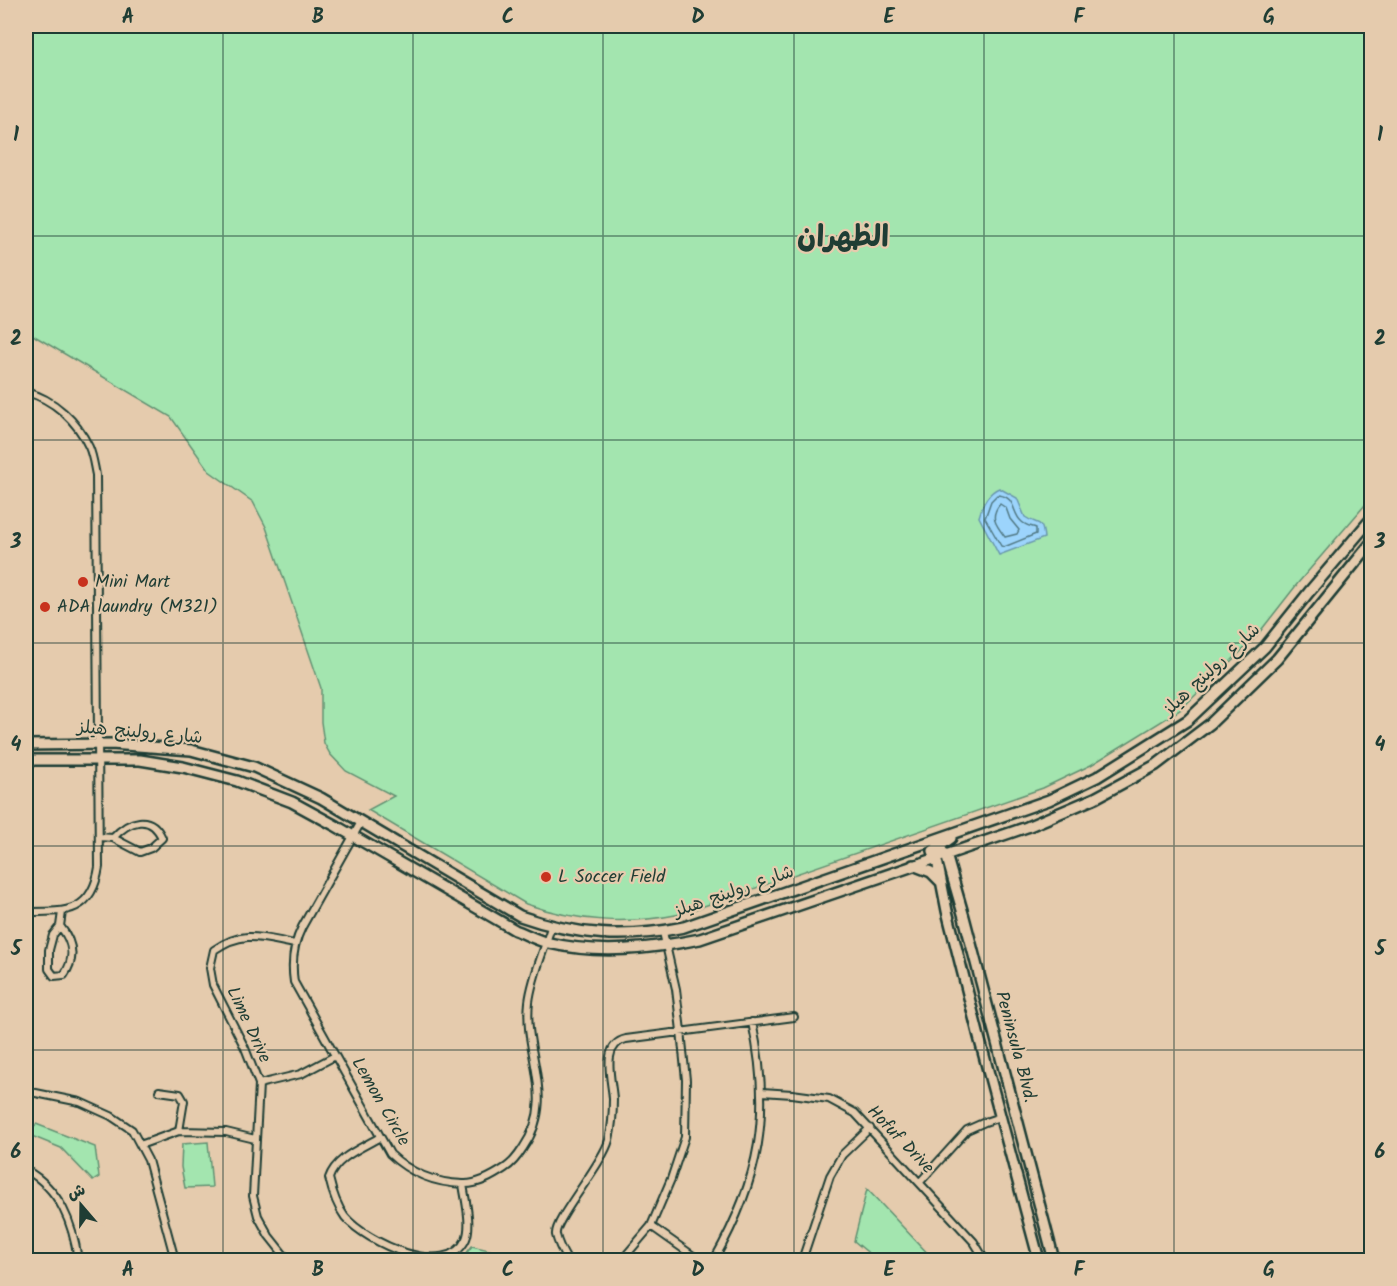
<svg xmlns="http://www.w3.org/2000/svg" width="1397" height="1286" font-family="Kalam,'Playpen Sans Arabic',sans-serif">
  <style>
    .green { fill: #a3e5af; stroke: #619172; stroke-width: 1.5 }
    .water { fill: #9cd4fc; stroke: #6a98ac; stroke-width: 1.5 }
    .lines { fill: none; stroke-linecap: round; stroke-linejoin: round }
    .shore { stroke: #517984; stroke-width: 1.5 }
    .street-casing { stroke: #1f3d34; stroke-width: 10 }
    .secondary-casing { stroke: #1f3d34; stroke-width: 14 }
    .street { stroke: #e5cbad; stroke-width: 6 }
    .secondary { stroke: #e5cbad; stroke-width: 9 }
    .grid { fill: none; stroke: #1f3d34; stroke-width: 1.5; stroke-opacity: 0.55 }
    .poi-dot { fill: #c8321e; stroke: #e5cbad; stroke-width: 2 }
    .labels { text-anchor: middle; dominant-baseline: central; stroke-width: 4.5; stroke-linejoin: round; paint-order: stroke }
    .poi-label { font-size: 18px; fill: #1f3d34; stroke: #e5cbad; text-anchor: start }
    .street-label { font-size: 18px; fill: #1f3d34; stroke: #e5cbad }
    .town-label { font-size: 30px; font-weight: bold; fill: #1f3d34; stroke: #e5cbad }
    .neatline { fill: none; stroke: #1f3d34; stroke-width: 2 }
    .grid-label { font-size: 20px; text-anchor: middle; font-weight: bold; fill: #1f3d34 }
  </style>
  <rect width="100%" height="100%" fill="#e5cbad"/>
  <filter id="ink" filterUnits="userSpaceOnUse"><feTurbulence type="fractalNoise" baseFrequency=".0167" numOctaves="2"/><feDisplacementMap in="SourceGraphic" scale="12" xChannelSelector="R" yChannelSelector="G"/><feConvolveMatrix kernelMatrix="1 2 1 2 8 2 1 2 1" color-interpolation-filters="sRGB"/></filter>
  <g filter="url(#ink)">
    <path class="green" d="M26,26H1371V498L1298,583L1255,638L1180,710L1091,765L1043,788L681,914C627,925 578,922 526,904L368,810L394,796L346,771L330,754L324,743L321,722V688L266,527L253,502L209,471L171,417L26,331Z
      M36,1124L95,1147L99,1177L93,1181L61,1148L29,1135Z
      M208,1142L212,1187L185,1188L181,1167L182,1144Z
      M867,1189L934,1260H877L854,1241Z
      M472,1246L522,1258L523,1260H463L462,1259Z"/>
    <path class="water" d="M999,488L1017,498L1025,517C1038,526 1042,518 1044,538L999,555L979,517C982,505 987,493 999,488Z"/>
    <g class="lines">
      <path class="shore" d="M997,495C1017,496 1011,513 1022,522C1026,526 1031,526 1036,528V534L1004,547L1001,546L985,518L991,501Z
        M1000,504L1006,508L1010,519L1019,530L1017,534L1005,537C996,525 989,517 1000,504Z"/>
      <defs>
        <path id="street" d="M26,392C54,399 77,421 89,447C93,456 94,466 96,475L99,867C92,914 65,912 26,912
          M361,822L302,927C293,945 291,962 294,982L390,1154C411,1174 434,1183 463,1184C478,1185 493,1176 505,1168C513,1163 518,1156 523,1148C558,1097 523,1055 529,1002C532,977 544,951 551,927
          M99,837L113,838L140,852L151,848L162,838C151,813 129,820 113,838
          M60,926C73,942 76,958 64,975L54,976L49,969V950L53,935L60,926L62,912
          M259,1084L301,1074L335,1056
          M26,1091L80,1102L111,1116L132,1130L148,1160L175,1260
          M159,1091L180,1094L184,1101L179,1131
          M762,1092L792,1094L829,1099L855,1113L974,1242L985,1260
          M380,1137C362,1148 336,1157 329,1178C332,1191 337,1206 345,1217C366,1242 447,1281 466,1239C472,1224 465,1199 463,1184
          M140,1145L179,1131L226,1132L255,1139
          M26,1170C60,1189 73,1223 78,1260
          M920,1182L967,1130L985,1122L1000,1117
          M651,1226L699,1260
          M288,1260L269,1236L258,1216L253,1196L259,1084L245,1048L213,985L210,968L214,950C244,929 262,938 295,944
          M567,1260C563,1253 558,1244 556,1235C553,1221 603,1164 609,1140C612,1127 613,1113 613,1099C612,1080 600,1045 626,1039L794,1017
          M622,1260L651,1226L671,1179L685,1137L686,1080L681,1031L676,989L663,932
          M714,1260C760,1179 772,1114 752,1022
          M802,1260L830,1176L842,1155L870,1128"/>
        <path id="secondary" d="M26,745L111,744L191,750L254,767L321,798L520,916C577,936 626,939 684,927L1049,800L1097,777L1188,720L1265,647L1309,592L1372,518
          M26,760H140L183,767L237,781L292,802L336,826L515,930C526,934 538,941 549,943C600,955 650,949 700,939L1027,827L1095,798L1156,765L1210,724L1277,659L1372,542
          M951,838L933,851L938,865L947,911L979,1037L1039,1260
          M941,849L947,858L964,917L1054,1260
          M913,865L931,872L941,882"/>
      </defs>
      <use href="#street" class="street-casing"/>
      <use href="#secondary" class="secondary-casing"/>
      <use href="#street" class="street"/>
      <use href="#secondary" class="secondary"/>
    </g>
  </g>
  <path class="grid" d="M223,26V1260M413,26V1260M603,26V1260M794,26V1260M984,26V1260M1174,26V1260M26,236H1372M26,440H1372M26,643H1372M26,846H1372M26,1050H1372"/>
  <g class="poi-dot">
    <circle cx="83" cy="582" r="6"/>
    <circle cx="45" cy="607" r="6"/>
    <circle cx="546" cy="877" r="6"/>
  </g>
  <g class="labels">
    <g class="poi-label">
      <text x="95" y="582">Mini Mart</text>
      <text x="57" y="607">ADA laundry (M321)</text>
      <text x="558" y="877">L Soccer Field</text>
    </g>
    <g class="street-label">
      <text transform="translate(1212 670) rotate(-43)">شارع رولينج هيلز</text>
      <text transform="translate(140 733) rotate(5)">شارع رولينج هيلز</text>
      <text transform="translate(734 892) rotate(-19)">شارع رولينج هيلز</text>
      <text transform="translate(248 1025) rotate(65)">Lime Drive</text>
      <text transform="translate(1015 1047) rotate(75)">Peninsula Blvd.</text>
      <text transform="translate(380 1102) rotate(60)">Lemon Circle</text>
      <text transform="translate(900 1140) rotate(46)">Hofuf Drive</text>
    </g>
    <g class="town-label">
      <text x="843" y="238">الظهران</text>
    </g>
  </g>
  <rect width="1397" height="1286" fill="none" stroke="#e5cbad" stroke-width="66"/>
  <g transform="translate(81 1205) rotate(340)" stroke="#e5cbad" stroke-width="4.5" paint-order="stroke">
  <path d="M0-4.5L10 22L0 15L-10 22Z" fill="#1f3d34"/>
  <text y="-9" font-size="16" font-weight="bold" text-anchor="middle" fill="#1f3d34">ش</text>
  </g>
  <rect x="33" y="33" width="1331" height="1220" class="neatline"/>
  <g class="grid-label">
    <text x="128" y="23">A</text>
    <text x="318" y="23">B</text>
    <text x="508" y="23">C</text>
    <text x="698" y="23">D</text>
    <text x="889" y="23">E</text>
    <text x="1079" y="23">F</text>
    <text x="1269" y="23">G</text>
    <text x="16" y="141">1</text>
    <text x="1380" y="141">1</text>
    <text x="16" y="345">2</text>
    <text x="1380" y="345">2</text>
    <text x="16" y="548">3</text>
    <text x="1380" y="548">3</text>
    <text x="16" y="751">4</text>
    <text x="1380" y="751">4</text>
    <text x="16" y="955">5</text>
    <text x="1380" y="955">5</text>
    <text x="16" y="1158">6</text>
    <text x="1380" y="1158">6</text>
    <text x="128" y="1276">A</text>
    <text x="318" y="1276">B</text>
    <text x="508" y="1276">C</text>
    <text x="698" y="1276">D</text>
    <text x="889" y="1276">E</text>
    <text x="1079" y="1276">F</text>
    <text x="1269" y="1276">G</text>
  </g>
</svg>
